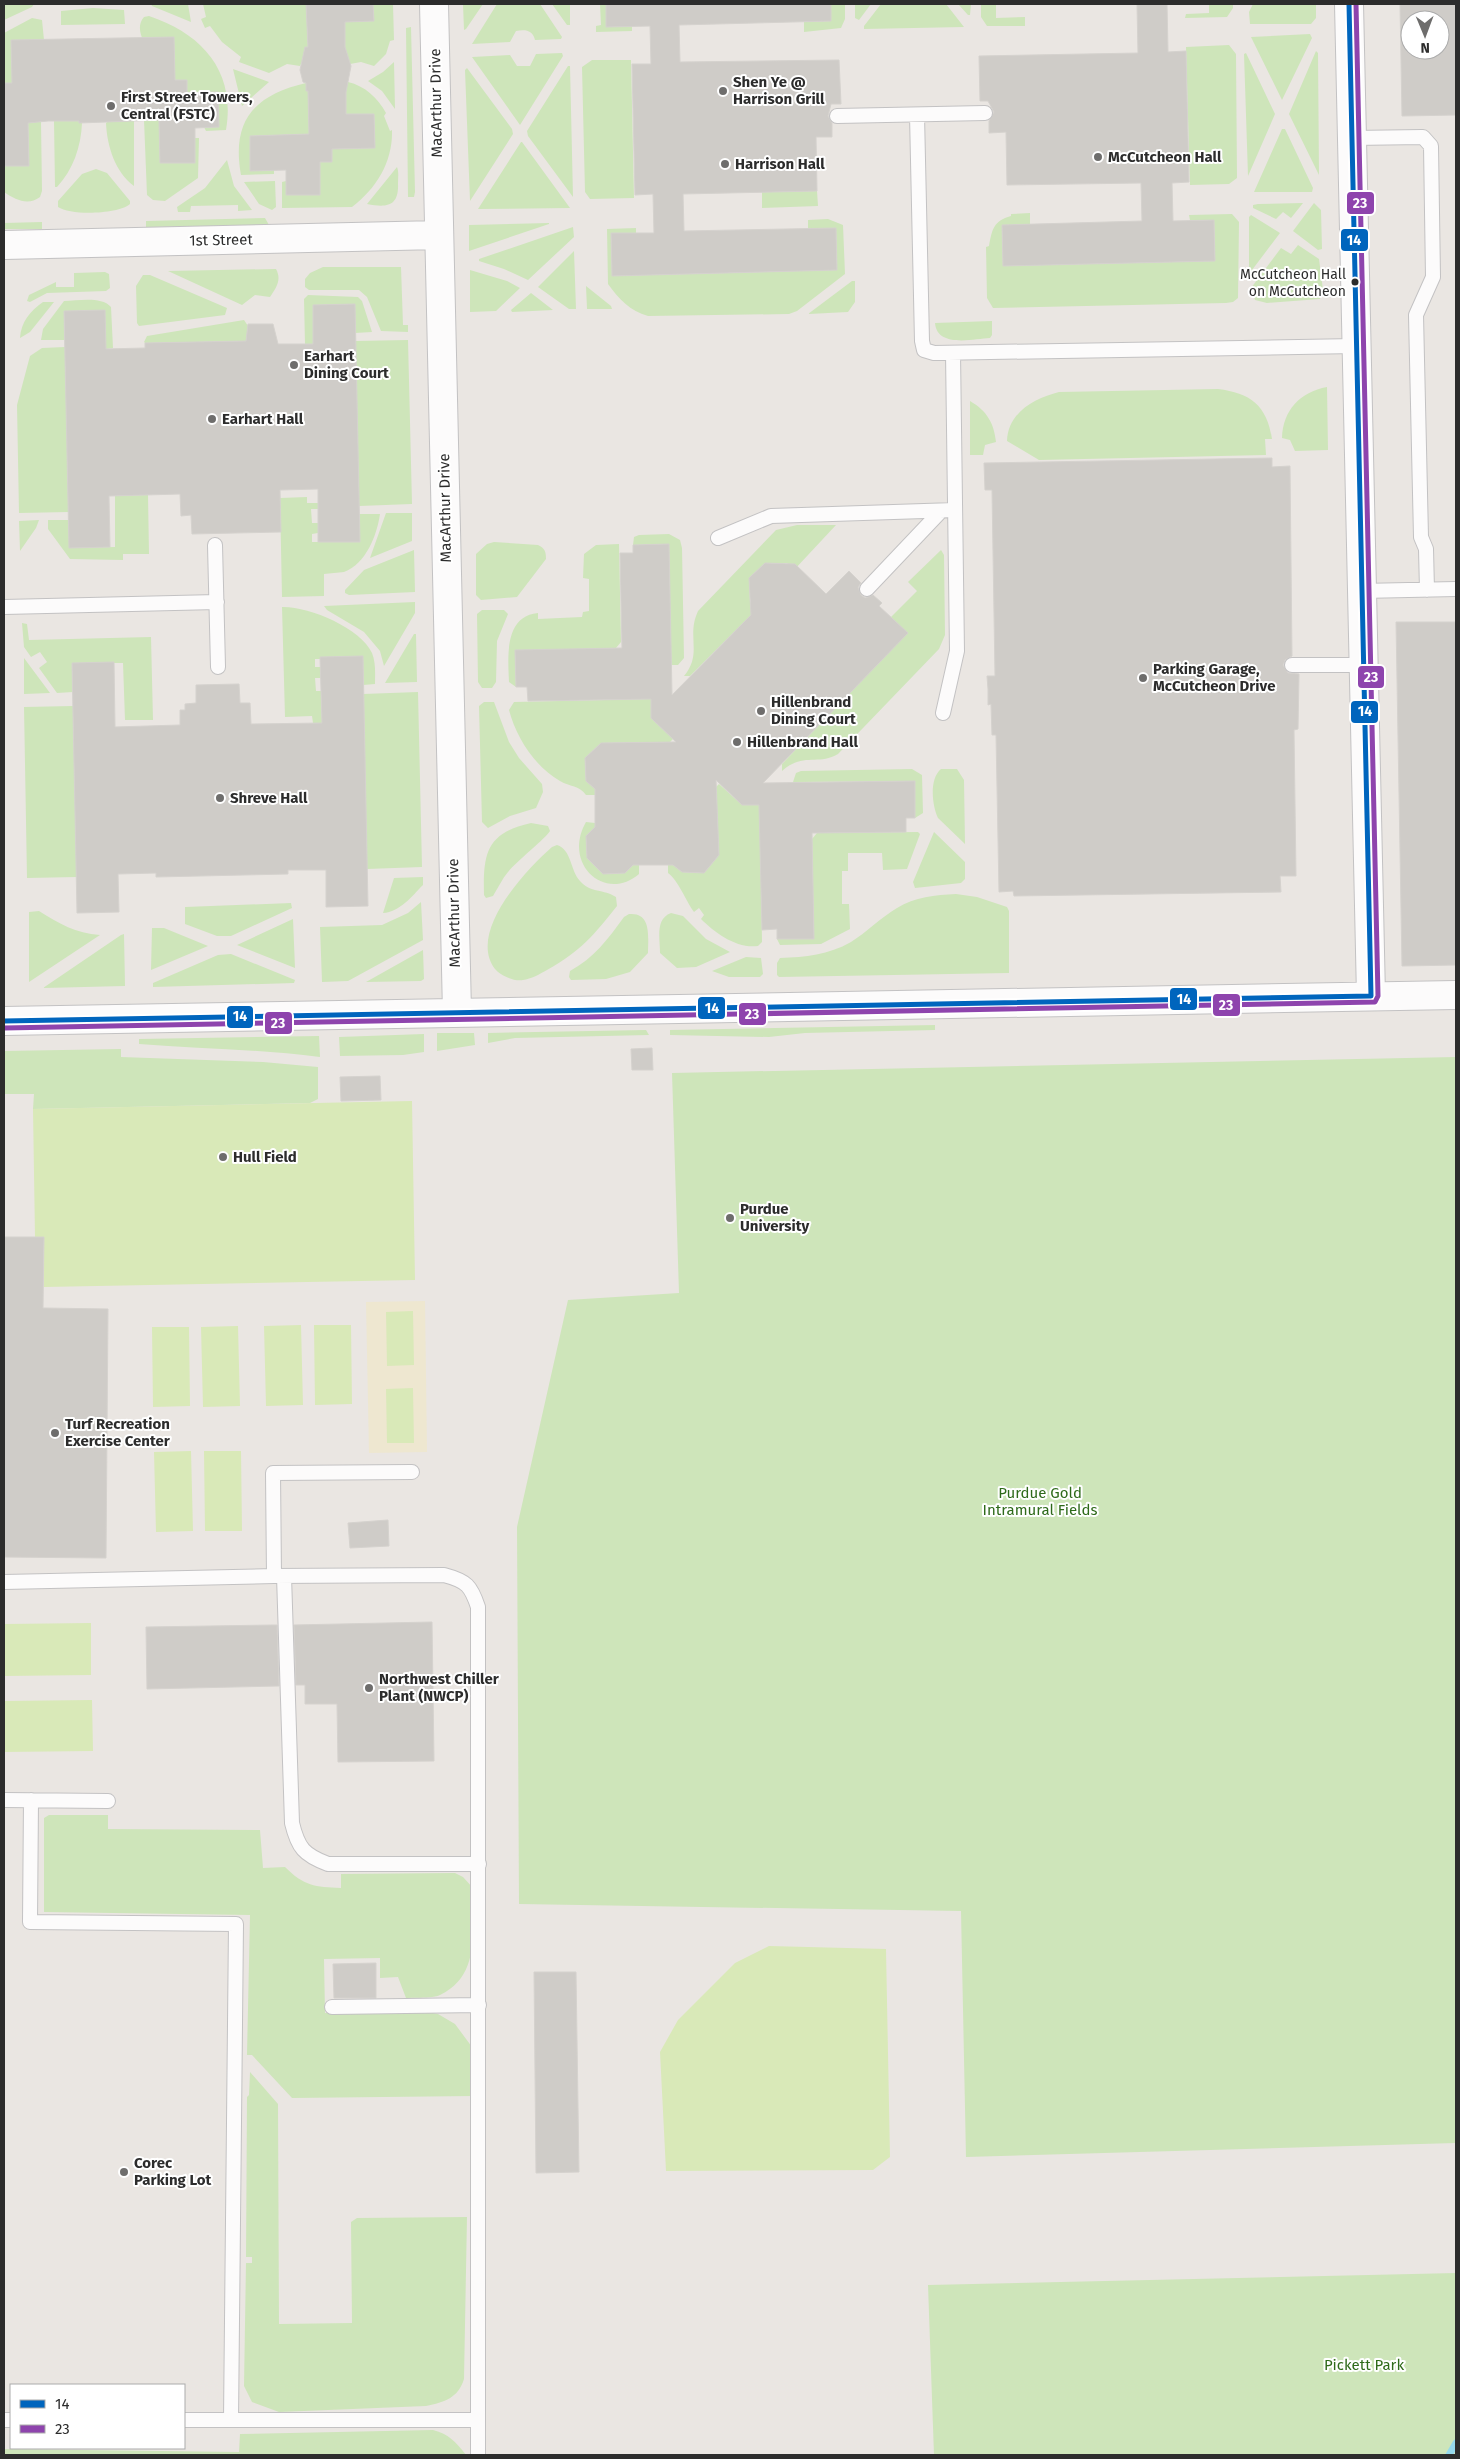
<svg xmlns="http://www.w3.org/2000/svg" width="1460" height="2459" font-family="'Fira Sans',sans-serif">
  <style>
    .green { fill: #cee5ba }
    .sand { fill: #eee7d0 }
    .pitch { fill: #d9e9b8 }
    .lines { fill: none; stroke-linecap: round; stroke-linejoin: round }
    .stream { stroke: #95d9ec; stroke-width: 7 }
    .building { fill: #cfccc8; stroke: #d5d2ce; fill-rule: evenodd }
    .service-casing { stroke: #c3c2c3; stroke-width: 16 }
    .minor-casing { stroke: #c3c2c3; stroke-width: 30 }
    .service { stroke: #fcfbfb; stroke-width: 14 }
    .minor { stroke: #fcfbfb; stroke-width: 28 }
    .bus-1-casing { stroke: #fff; stroke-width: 9 }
    .bus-2-casing { stroke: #fff; stroke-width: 9 }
    .bus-1 { stroke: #0065bd; stroke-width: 5 }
    .bus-2 { stroke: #8e44ad; stroke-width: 5 }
    .poi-dot { fill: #6e6d6c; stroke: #fff; stroke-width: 2 }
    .bus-dot { fill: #2c2c2c; stroke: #fff; stroke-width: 2 }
    .labels { text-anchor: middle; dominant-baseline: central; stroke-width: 4; stroke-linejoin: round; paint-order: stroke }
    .bus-label { font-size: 14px; fill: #2c2c2c; stroke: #fff; text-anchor: end }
    .poi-label { font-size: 15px; font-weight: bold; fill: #2c2c2c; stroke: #fff; text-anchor: start }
    .street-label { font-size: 15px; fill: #2c2c2c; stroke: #fff }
    .park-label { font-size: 15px; fill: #2e6a1a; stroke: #fff }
    .line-badge { stroke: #fff; stroke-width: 2 }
    .badge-label { font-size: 14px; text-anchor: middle; font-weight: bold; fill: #fff }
  </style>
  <rect width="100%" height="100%" fill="#eae6e2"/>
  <path class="green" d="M4,4H34L32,7L4,20Z
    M151,4H188L191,22L152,6Z
    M203,4H306L308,47H305V55L300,66L287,64L269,73L239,62L241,57L222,42L210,26L205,28L201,19L206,17Z
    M373,4H393L394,40L390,41L386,54L374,66L361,62L350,64L345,54L342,22L374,21Z
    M463,4H483L466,29L464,30Z
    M497,4H540L562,37L561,39L535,40C533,30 525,29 516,31L510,42L472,44Z
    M552,4H570V25H567Z
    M600,4H606V27L632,26V31L596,32V26L601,25Z
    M831,4H845V19L841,28L804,32V22L831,21Z
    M855,4H871L859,20L855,18Z
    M881,4H946L964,27L864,29V26Z
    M958,4H971L970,15H968Z
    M981,4H996V18L1025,17V26H987L981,17Z
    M1209,4H1233V8L1227,17L1185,18L1186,14L1209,13Z
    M1253,4H1316V18L1311,24H1250L1249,12Z
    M93,8L124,10L125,24L61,25V11Z
    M149,16C203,34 236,72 226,130L206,131L204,127L218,92L187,93V80H175C163,66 128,35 144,17Z
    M32,18L42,20L44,40L12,83H4V33Z
    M411,27L415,192L414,197H408L406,28Z
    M1310,34L1312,38L1282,100L1251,37Z
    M1229,45L1236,54L1237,178L1229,184L1190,185L1186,47Z
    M1316,51L1318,53L1319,175L1289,114Z
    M562,53L563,56L520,125L472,57L510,55L517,66H530L536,54Z
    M1246,53L1275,114L1248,176L1244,54Z
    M592,60H631L634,198L590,199L585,192L582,67Z
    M394,62L395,109L382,91L368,81L383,72Z
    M568,66H570L573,197L528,136L527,131Z
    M467,68L512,129L513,134L470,201L465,70Z
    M233,69L269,82L242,106Z
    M348,82C365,86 378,98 386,113L384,116L390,131L392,130C393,161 377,188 352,207L282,208V182L286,181L287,195H320V162H332V149L375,148L374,114H344L346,83Z
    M306,83V90L308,91L309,134L250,136V171L274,170V174L241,175C231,120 255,95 306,83Z
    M109,120H134V186C115,172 107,146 106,123Z
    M144,120H159L160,163H195V138H199L198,178L165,201L153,200L147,195Z
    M28,121L41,122L42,191L40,197C28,206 16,200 4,192V166H29Z
    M54,121H79V123H82C81,147 73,170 57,187H55Z
    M1282,129H1285L1313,188L1312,192H1254Z
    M521,142H522L570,208L478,209Z
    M227,160L234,186L252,210L238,211V205L191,206L190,212H178L177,207L205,188Z
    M397,167C399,172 398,177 398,183C399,206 388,208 367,204Z
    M96,169L107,173L130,201V204C119,214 71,216 58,207V201L82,174Z
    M275,181L276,207L272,210L259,204L244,182Z
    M817,191L818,206L762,208V192Z
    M1303,203L1291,218L1283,212L1276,219L1253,208V205L1258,204Z
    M1314,203L1321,210L1322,249L1318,250L1293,231Z
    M1030,213V225H1002L1003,266L1215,261L1214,220H1190L1189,215L1232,214L1239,222L1238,298L1233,302L1226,303L993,308L987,298L986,247L989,246C992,230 993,221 1011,216V214Z
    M1251,215L1280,233L1249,274V217Z
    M265,218L269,225L146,227V221Z
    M828,219L843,225L845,274L797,311L789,314L648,316C630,311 619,299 608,284L607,229L636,228V233L611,234L612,276L837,270L836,229H808V220Z
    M42,222V229H4V223Z
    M549,223V224L469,251V225Z
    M573,227L574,237L528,280L504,269L479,261V259Z
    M1298,245L1319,259L1323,290L1320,299L1267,303L1255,300L1251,288L1281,248L1291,254Z
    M574,251L576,309H569L538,287Z
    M323,267H401L403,325H408V332L381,331L367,297L359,290H309L305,287V279L310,273Z
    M276,269C282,280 276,288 270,297L255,295L242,305L168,271Z
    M470,270L507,281L520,288L496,311L470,312Z
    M105,272L109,274L110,288L106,291L47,293L30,302L27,301L29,295L56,282V287H74V273Z
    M143,275H150L227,308L225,315L139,326L137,323L136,286Z
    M852,281H855V302L848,312L808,314Z
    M586,286L611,306L612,309H587Z
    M531,293L553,310L512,312L511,310Z
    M308,295L358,297L362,301L372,332L355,333L354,304L313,305V344H305L304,299Z
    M64,301C78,301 101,296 111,307L113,348L106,349L64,311V340H41L43,329Z
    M43,302H54L30,332L20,338C21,322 30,311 43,302Z
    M244,320L248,326L246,341L145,343L144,342L147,336Z
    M992,321V335L990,338C973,339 937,348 935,323Z
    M408,340L412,504L359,506L355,341Z
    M65,347L69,512L19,513L17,405L30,356L42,348Z
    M1327,387L1328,450L1295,451L1290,440L1282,438C1283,410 1300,392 1327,387Z
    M1218,389C1250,393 1267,405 1272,439H1265L1266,455L1039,460L1007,441C1008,412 1035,398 1059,392Z
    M970,401C987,411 994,423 996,442L985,445L983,455H970Z
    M148,495L149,554H123V560L70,559L48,529V520H69V548L115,547V496Z
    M307,497V503H318V509H311L312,523H318V533L312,534V542H359V514H380C377,535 366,564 344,572C338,573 330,573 324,574V596L282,597L280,498Z
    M386,513H412V541L370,558Z
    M39,520L36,528L20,551L19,521Z
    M797,525H836L794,570L787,563H765L749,578L750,602L757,609L690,676H684C703,653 686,637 698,611L776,530Z
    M669,534L680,540L682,548L684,658L678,665H671L669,544L633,545L634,537L639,535Z
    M494,542L538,545C545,548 546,552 546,559L517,597L481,600L476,595V554L487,544Z
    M619,544L621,642L616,648L515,651L516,687L509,682C508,657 504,616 538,613V619L582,617L583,612L589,611V579L583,578L584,554L596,545Z
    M414,550L415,592L349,595L345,593V590L364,570Z
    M941,550L944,555L945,635L939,649L838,754C817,766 803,752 782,771V764L907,633L891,617L917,591L908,582Z
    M415,602V613L384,666L380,651L364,632L327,610L324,606Z
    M282,607C308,606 361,628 372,653C376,663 375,674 375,684L363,685L320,659H315V667H321V678H315L316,691H321L322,723H313L312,716L285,717Z
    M482,610H504L508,614L497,641L496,682L492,688H482L478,682L477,614Z
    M22,623L27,624L29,640L151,637L153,720H125L123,663H72L73,692L57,693L39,668L47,662L40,652L31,657L24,647Z
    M414,634H416L417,682L385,683Z
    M24,658L50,693L24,694Z
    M418,692L422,867L367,869L363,694Z
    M651,699V718L673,739L670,742L601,743L585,758L586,781L595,789V795H586C579,785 570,787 560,781C535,767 516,737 509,710L514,702Z
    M484,702H494L509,742L519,758L542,784L543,792L536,808L510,816L488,828L482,822L479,706Z
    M73,706L77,877L27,878L24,707Z
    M912,769L922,775L923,813L915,818V781L793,782L796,773L801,771Z
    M941,769H957L964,780L965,844L938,818C932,805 929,779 941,769Z
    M719,784L742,805H760L762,942L758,946C737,949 715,933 701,919L704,915L699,908L694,912C686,901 678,880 668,873V865H673L682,872L704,873L719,855L716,787Z
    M586,822L595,823V827L586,836L587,858L603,874L625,873L633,865H639V874C605,903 562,864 586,822Z
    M531,823L548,826L550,831C547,837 516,862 508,872C502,879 498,888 493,896L486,898L484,895C483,854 486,833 531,823Z
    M918,832L920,834L907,869L883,870L882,853H848V871H842V904H849L850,929L821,944L780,945L777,939H814L812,839L817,833Z
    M934,832L965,862V879L961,883L915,888L913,882Z
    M557,845C572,850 570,870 580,881C590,893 604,889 616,897L617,906C594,935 581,951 547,970C540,974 531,979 523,980C514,982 500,975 495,969C467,932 526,870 552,847Z
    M423,877V885C412,896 400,912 383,913L394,878Z
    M956,894L977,897L1007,907L1009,911V973L779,977L777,975V963L780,958C806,957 828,955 851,942C867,932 880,918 897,908C915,897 935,895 956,894Z
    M421,902L423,940L348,981L322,982L320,927L382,925L408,913Z
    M291,903L292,908L231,936H217L185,924V907Z
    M39,911C60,924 75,933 100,935L29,982V912Z
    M671,913L683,916L706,939L730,952L696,967L677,968L660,953C660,938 655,919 671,913Z
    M629,914C652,912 648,937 648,953L630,972L606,979L571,980L569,977L570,971C594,958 608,939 624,917Z
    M293,919L295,968L237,945Z
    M152,928H164L208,946L151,970Z
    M124,934L125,986L43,988L121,935Z
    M423,950L424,979L421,981L366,982Z
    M231,954L295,980L294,983L153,987V983L218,955Z
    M746,957L761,958L763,974L760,977H729L712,971Z
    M935,1025V1030L805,1033L769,1037L670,1035V1030Z
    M646,1030L649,1035L515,1038L488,1043V1033Z
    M437,1033H474L475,1045L437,1051Z
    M424,1034V1052L403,1055L340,1056L339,1037Z
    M319,1036L320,1057C259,1049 199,1049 139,1044V1039Z
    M121,1049V1057L263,1062L318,1067V1099L310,1103L33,1109L34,1094H4V1051Z
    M1456,1057V2143L966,2157L961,1911L519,1904L517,1527L568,1300L679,1293L672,1073Z
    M49,1815H108V1829L260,1830L263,1868L285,1867C304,1886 315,1887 341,1888V1874L455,1873L463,1877L473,1888C472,1927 482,1975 440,1995C431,1999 416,1997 406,1998L398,1977L380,1978V1958L324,1959L325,2013L421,2011L438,2014L455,2024L472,2047L474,2096L292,2098L252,2055H247L250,1915L44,1912V1818Z
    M250,2072L278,2104L279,2324L352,2323L351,2222L357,2218L467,2217L464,2379C458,2398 445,2402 426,2406L279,2412L252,2402L244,2386L246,2263H252V2257H246L247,2097L249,2095Z
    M1456,2273V2455H934L928,2285Z
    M433,2430C449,2434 456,2442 466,2455H4V2449L239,2452L240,2434Z"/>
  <path class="sand" d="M425,1301L427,1452L369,1453L366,1302Z"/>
  <path class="pitch" d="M412,1101L415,1280L44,1287V1237H35L33,1109Z
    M413,1311L414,1365L387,1366L386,1312Z
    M301,1325L303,1405L266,1406L264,1326Z
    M314,1325H351L352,1404L315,1405Z
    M238,1326L240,1406L203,1407L201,1327Z
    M152,1327H189L190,1406L153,1407Z
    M413,1388L414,1443H387L386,1389Z
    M191,1451L193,1531L156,1532L154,1452Z
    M204,1451H241L242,1531H205Z
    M91,1623V1675L4,1676V1624Z
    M92,1700L93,1751L4,1752V1701Z
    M769,1946L886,1949L890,2157L873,2170L666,2171L660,2052L678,2020L735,1963Z"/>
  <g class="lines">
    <path class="stream" d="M1449,2455L1456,2443"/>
  </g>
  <path class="building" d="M306,4H373L374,21L345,22V47L351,66L346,92V114H374L375,148L332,149V162H320V195H286V170L250,171V136L309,134L308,91H306V83L303,82L300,70L305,47H308Z
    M606,4H831V21L679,25L680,62L839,60L841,104H831L828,116L832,123V137H816L817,191L683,194L684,231L836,228L837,270L612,276L611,233H654L653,194L635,195L632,64H651L650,26L606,27Z
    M1137,4H1167L1168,52L1186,51L1189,182L1172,183L1173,221L1214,220L1215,261L1003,266L1002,225L1142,221L1141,183L1007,185L1006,132L989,133V121L994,112L988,101H980L979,56L1138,53Z
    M1400,4H1456V115L1402,116ZM1410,20H1440V50H1410Z
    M174,37L175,80H187V93L218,92L219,127L195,128V163H160L159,120L79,123V121H48L28,123L29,166H4V83H12L11,40Z
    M355,304L360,542H318V489L280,490L281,532L192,534L191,515L181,516L180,494L109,496L110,547L69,548L64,311L105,310L106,349L145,348V343L246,341L248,324H273L278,344H313V305Z
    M1272,458V467L1290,466L1292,656L1285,660L1283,665L1288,673L1299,674L1298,729L1294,730L1296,876H1280L1281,892L1014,896L1013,891L999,892L996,735H992L991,704L988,705V689L987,676H995L992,490H985L984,463Z
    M669,544L672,695L751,615L749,578L765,563L795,564L826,594L849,571L861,583L858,587L861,595L865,598L873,595L882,603L879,606L908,633L763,783L915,781V818H906V832L812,833L814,939H777V929L762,930L759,805H742L716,780L719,855L704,873L682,872L673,865H633L625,873L603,874L587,858L586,836L595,827V789L586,781L585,758L601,743L676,742L651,718V699L528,701L527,687H516L515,650L622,648L620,553H633V545Z
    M1396,622H1456V965L1402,966Z
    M363,656L368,906L326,907V870H288V874L156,877V873L118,874L119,912L77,913L72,663L114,662L115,727L180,725V710H185V704L196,703V685L239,684L240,703H250L251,724L322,723L320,657Z
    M652,1048L653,1070H632L631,1049Z
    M380,1076L381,1100L341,1101L340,1077Z
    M4,1237H44L43,1308L108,1309L106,1558L4,1557Z
    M388,1520L389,1546L350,1548L348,1523Z
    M432,1622L434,1761L338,1762L337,1704H305V1685H296L294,1625Z
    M272,1625H277L279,1686L147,1689L146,1627Z
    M376,1963V1998H334L333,1964Z
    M534,1972H576L579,2172L536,2173Z"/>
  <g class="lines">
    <defs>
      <path id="service" d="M917,115L922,341L924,350L934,353L1356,346
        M837,116L985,113
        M1352,138L1423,137L1431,146L1433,277L1416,315L1421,537L1426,549L1427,590
        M718,538L771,516L955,510
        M215,545L218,667
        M867,589L941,511
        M1361,591L1456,589
        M4,607L217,602
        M1292,665H1363
        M943,713L957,651L953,353
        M274,1576L273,1473L412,1472
        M284,1576L292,1823C298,1848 304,1855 328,1864H479
        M4,1582L274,1576L444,1575C467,1581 471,1586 478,1607V2455
        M4,1800L108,1801
        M31,1800L30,1922L236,1924L231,2420
        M332,2007L479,2005
        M4,2420H11
        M184,2420H478"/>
      <path id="minor" d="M434,4L457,1012
        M1349,4L1371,996
        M4,245L439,235
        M4,1021L1456,995"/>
    </defs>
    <use href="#service" class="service-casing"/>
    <use href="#minor" class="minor-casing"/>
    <use href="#service" class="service"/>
    <use href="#minor" class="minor"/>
    <defs>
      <path id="bus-1" d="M4,1021L1371,996L1349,4"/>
      <path id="bus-2" d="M4,1028L1375,1002L1378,996L1356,4"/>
    </defs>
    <use href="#bus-1" class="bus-1-casing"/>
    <use href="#bus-2" class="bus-2-casing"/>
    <use href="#bus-1" class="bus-1"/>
    <use href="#bus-2" class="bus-2"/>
  </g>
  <g class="poi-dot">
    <circle cx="723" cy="91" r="5"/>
    <circle cx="111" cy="106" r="5"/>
    <circle cx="1098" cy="157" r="5"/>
    <circle cx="725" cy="164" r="5"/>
    <circle cx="294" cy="365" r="5"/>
    <circle cx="212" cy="419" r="5"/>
    <circle cx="1143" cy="678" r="5"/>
    <circle cx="761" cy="711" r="5"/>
    <circle cx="737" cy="742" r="5"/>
    <circle cx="220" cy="798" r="5"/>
    <circle cx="223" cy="1157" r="5"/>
    <circle cx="730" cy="1218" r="5"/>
    <circle cx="55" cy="1433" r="5"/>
    <circle cx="369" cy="1688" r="5"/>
    <circle cx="124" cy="2172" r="5"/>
  </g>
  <circle class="bus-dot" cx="1355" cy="282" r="4.5"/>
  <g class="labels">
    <g class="bus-label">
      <text x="1346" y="274">McCutcheon Hall<tspan x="1346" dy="17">on McCutcheon</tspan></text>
    </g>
    <g class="poi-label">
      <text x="733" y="82">Shen Ye @<tspan x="733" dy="17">Harrison Grill</tspan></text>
      <text x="121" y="97">First Street Towers,<tspan x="121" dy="17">Central (FSTC)</tspan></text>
      <text x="1108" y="157">McCutcheon Hall</text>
      <text x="735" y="164">Harrison Hall</text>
      <text x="304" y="356">Earhart<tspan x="304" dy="17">Dining Court</tspan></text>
      <text x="222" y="419">Earhart Hall</text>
      <text x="1153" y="669">Parking Garage,<tspan x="1153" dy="17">McCutcheon Drive</tspan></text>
      <text x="771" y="702">Hillenbrand<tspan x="771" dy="17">Dining Court</tspan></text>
      <text x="747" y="742">Hillenbrand Hall</text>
      <text x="230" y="798">Shreve Hall</text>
      <text x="233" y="1157">Hull Field</text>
      <text x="740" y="1209">Purdue<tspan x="740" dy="17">University</tspan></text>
      <text x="65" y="1424">Turf Recreation<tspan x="65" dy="17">Exercise Center</tspan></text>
      <text x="379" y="1679">Northwest Chiller<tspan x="379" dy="17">Plant (NWCP)</tspan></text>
      <text x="134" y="2163">Corec<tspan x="134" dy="17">Parking Lot</tspan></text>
    </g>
    <g class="street-label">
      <text transform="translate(436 103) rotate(-91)">MacArthur Drive</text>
      <text transform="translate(221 240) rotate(-1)">1st Street</text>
      <text transform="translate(445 508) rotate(-91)">MacArthur Drive</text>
      <text transform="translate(454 913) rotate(-91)">MacArthur Drive</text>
    </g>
    <g class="park-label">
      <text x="1040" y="1493">Purdue Gold<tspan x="1040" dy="17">Intramural Fields</tspan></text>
      <text x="1364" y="2365">Pickett Park</text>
    </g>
  </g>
  <g class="line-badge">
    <rect x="1346" y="191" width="29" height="24" rx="5" fill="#8e44ad"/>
    <rect x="1340" y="228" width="29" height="24" rx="5" fill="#0065bd"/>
    <rect x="1357" y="665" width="28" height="24" rx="5" fill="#8e44ad"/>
    <rect x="1350" y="700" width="29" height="24" rx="5" fill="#0065bd"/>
    <rect x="1169" y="987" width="29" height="24" rx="5" fill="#0065bd"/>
    <rect x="1212" y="993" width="29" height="24" rx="5" fill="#8e44ad"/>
    <rect x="697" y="996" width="29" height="24" rx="5" fill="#0065bd"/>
    <rect x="738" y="1002" width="29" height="24" rx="5" fill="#8e44ad"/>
    <rect x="226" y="1005" width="28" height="24" rx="5" fill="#0065bd"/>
    <rect x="264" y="1011" width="29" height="24" rx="5" fill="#8e44ad"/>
  </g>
  <g class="badge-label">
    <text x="1360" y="208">23</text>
    <text x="1354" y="245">14</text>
    <text x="1371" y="682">23</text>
    <text x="1365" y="716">14</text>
    <text x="1184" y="1004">14</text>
    <text x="1226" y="1010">23</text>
    <text x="712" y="1013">14</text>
    <text x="752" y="1019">23</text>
    <text x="240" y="1021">14</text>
    <text x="278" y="1028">23</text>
  </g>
  <rect width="1460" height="2459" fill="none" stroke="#2c2c2c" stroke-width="10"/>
  <rect x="10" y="2384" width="175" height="65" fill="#ffffff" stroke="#ababab"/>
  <rect x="20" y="2400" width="25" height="8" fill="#0065bd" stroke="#ababab"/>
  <text x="55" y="2409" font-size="15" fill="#2c2c2c">14</text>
  <rect x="20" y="2425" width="25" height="8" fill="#8e44ad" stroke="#ababab"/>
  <text x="55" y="2434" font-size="15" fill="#2c2c2c">23</text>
  <g transform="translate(1425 35) rotate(179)"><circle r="24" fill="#ffffff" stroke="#ababab"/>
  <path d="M0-4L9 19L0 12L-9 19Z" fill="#6e6d6c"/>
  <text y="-8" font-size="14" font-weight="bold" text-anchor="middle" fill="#2c2c2c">N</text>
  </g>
</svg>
